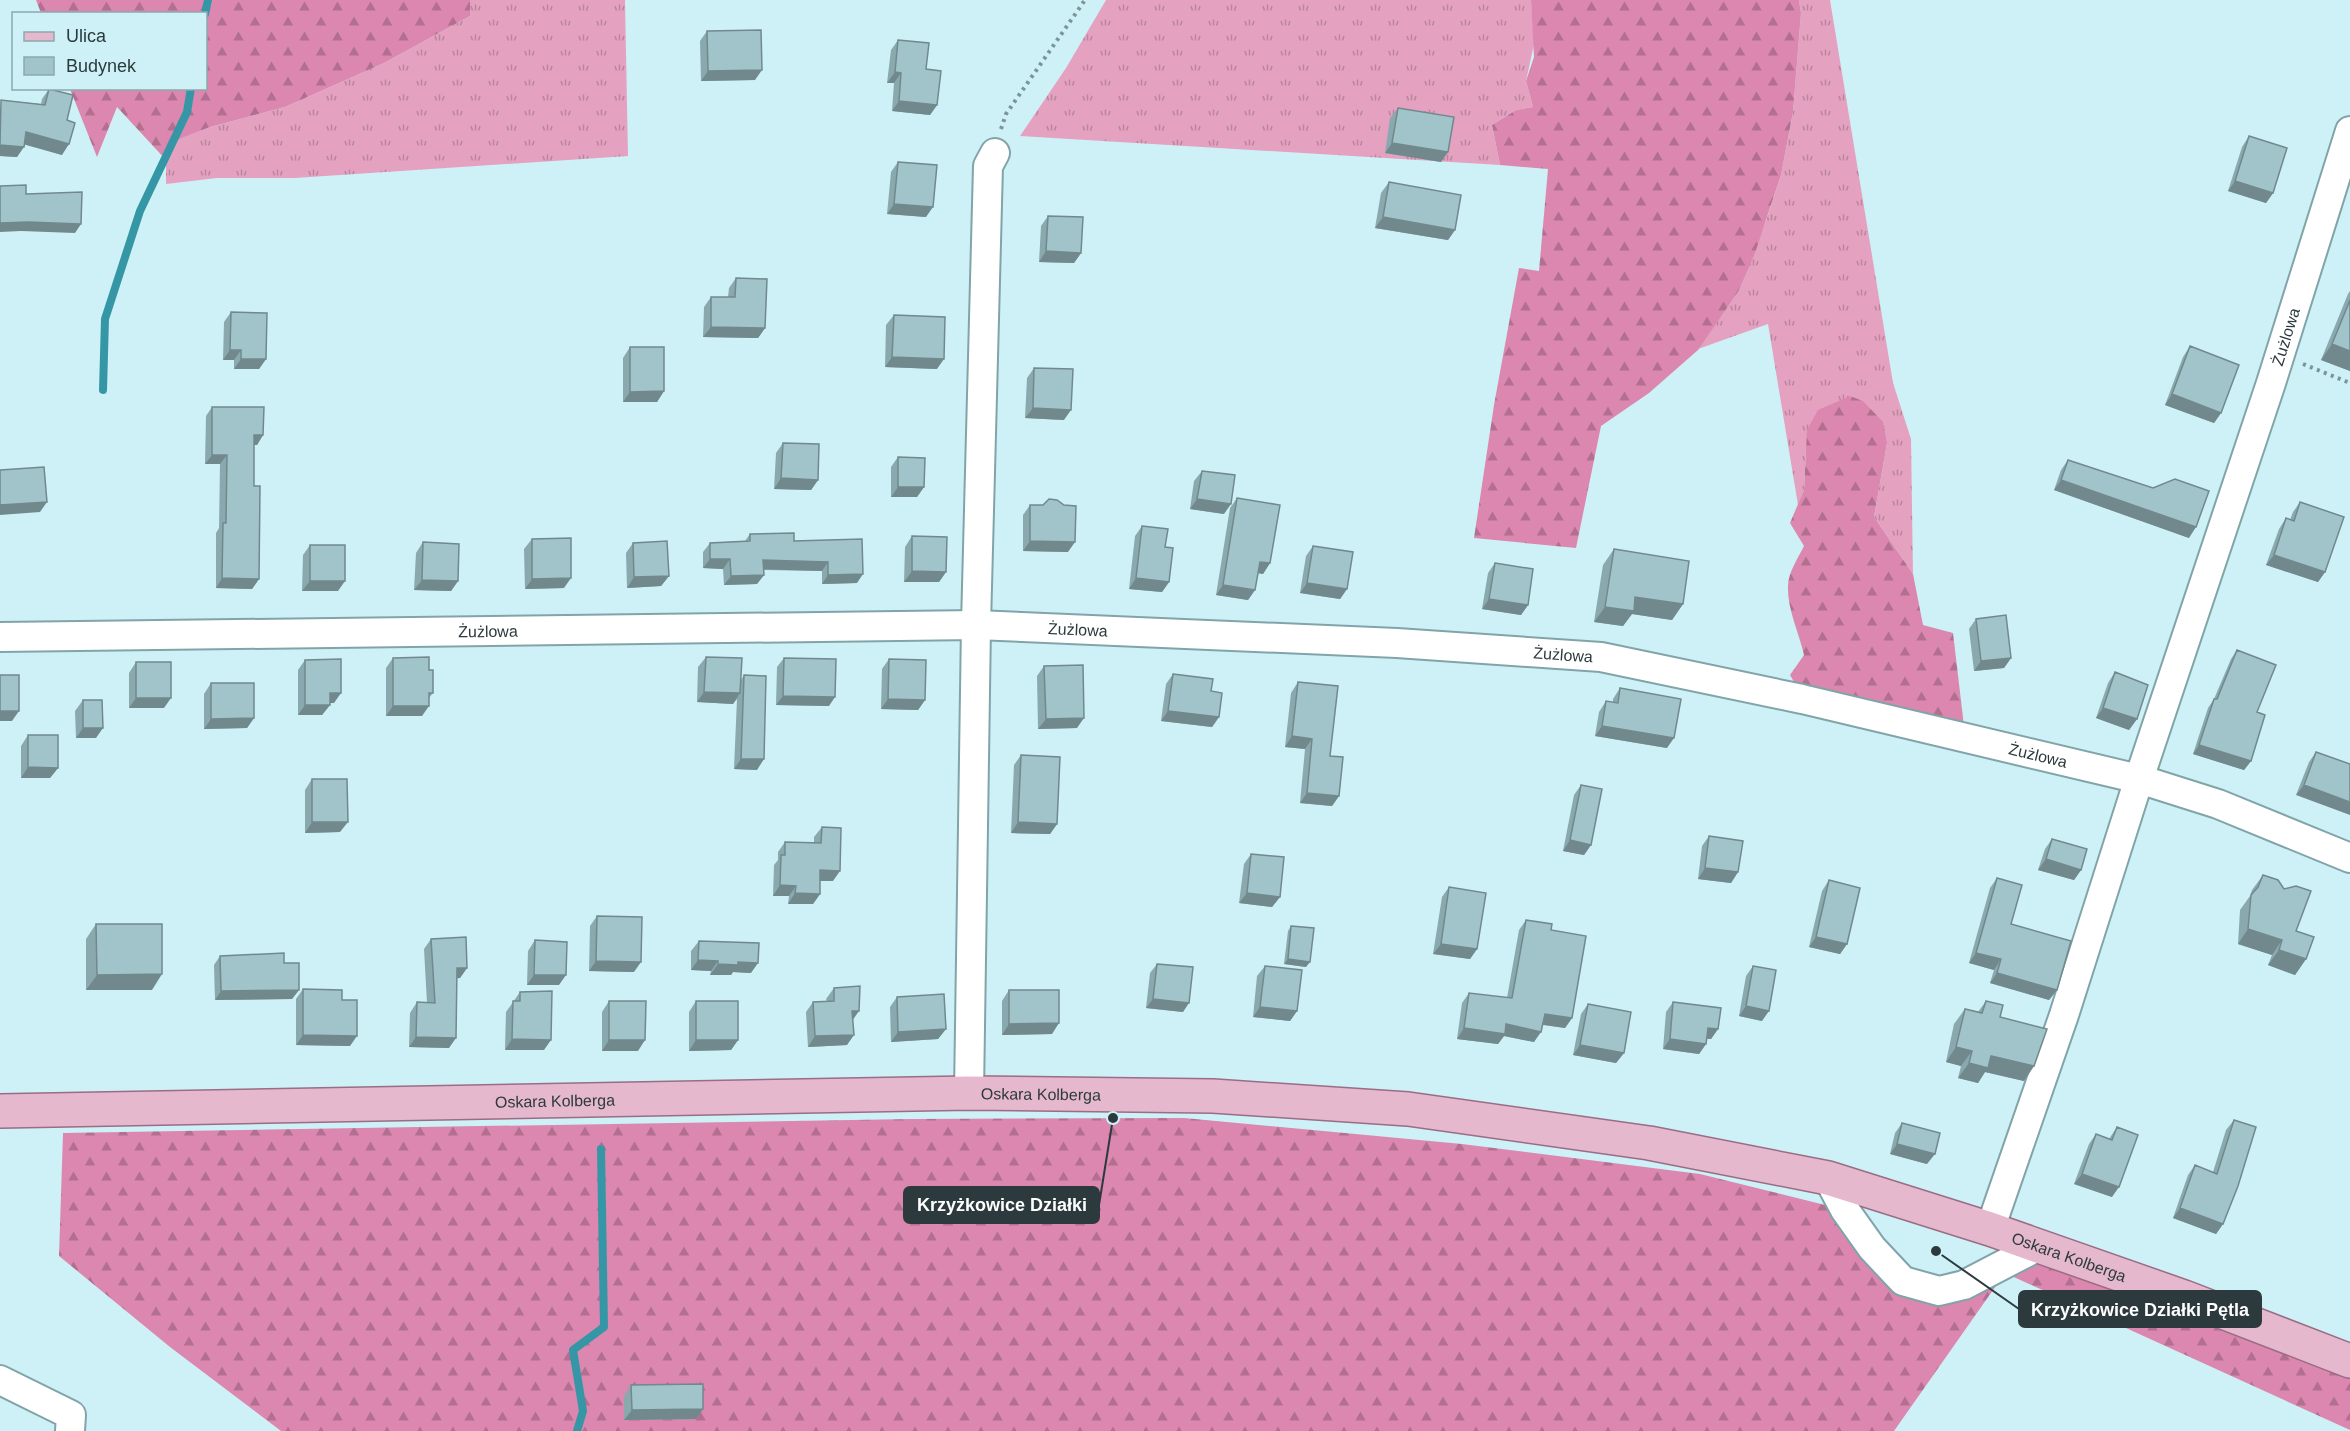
<svg xmlns="http://www.w3.org/2000/svg" width="2350" height="1431" font-family="Arial,sans-serif">
  <style>
    .grass { fill: url(#grass-tufts) }
    .forest { fill: url(#forest-firs) }
    .lines { fill: none; stroke-linecap: round; stroke-linejoin: round }
    .stream { stroke: #3597a5; stroke-width: 8 }
    .minor-casing { stroke: #81a4a9; stroke-width: 32 }
    .major-casing { stroke: #996d84; stroke-width: 36 }
    .path { stroke: #7b9498; stroke-width: 4; stroke-dasharray: 3 4.5; stroke-linecap: butt }
    .minor { stroke: #fff; stroke-width: 28 }
    .major { stroke: #e5b8cd; stroke-width: 33 }
    .wall { fill: #8aa9ae }
    .shaded-wall { fill: #71898d }
    .building { fill: #a1c4ca; stroke: #71898d; stroke-width: 1.5 }
    .labels { text-anchor: middle; dominant-baseline: central; stroke-width: 4.5; stroke-linejoin: round; paint-order: stroke }
    .street-label { font-size: 16px; fill: #2c3a3d; stroke: #cdf1f7 }
    .leader { fill: none; stroke: #2c3a3d; stroke-width: 2 }
    .callout-dot { fill: #2c3a3d; stroke: #cdf1f7; stroke-width: 2 }
    .callout { fill: #2c3a3d; stroke: #2c3a3d; stroke-width: 2 }
    .callout-label { font-size: 18px; text-anchor: middle; font-weight: bold; fill: #fff }
  </style>
  <defs>
    <pattern id="grass-tufts" width="24" height="20" patternUnits="userSpaceOnUse" patternTransform="scale(1.5)"><rect width="24" height="20" fill="#e5a2c0"/><path d="M3 7l-1-3M5 7V3M7 7l1-3M15 17l-1-3M17 17v-4M19 17l1-3" fill="none" stroke="#ba859d"/></pattern>
    <pattern id="forest-firs" width="22" height="20" patternUnits="userSpaceOnUse" patternTransform="scale(1.5)"><rect width="22" height="20" fill="#db87af"/><path d="M5 1l3.5 6h-7zM16 11l3.5 6h-7z" fill="#b26f90"/></pattern>
  </defs>
  <rect width="100%" height="100%" fill="#cdf1f7"/>
  <path class="grass" d="M470,0H625L628,156L295,178H217L166,184V160L173,141L210,127L285,107L384,63L470,16Z
    M1106,0H1531L1534,44L1526,81L1533,107L1516,110L1492,125L1500,165L1020,136L1066,68Z
    M1799,0H1830L1893,383L1911,439L1913,574L1874,517L1887,443L1806,450L1804,490L1798,505L1768,324L1698,349L1738,292L1767,218L1781,175L1793,112L1801,13Z"/>
  <path class="forest" d="M36,0H470V16L384,63L285,107L210,127L174,141L166,160L117,107L97,157L70,89L206,88V14L41,13Z
    M1531,0H1799L1801,13L1793,112L1781,175L1755,253L1738,292L1698,350L1649,393L1601,426L1576,548L1474,538L1494,405L1519,268L1539,271L1548,169L1500,165L1492,125L1516,110L1533,107L1526,81L1534,57Z
    M1850,396L1863,401L1883,422L1887,443L1874,517L1913,574L1923,625L1953,633L1964,726L1800,692L1790,675L1804,655C1799,632 1787,609 1788,586C1788,573 1798,558 1804,546L1790,523L1804,490L1807,430L1818,410Z
    M1184,1118L1462,1144L1700,1174L1845,1210L1872,1248L1939,1291L2022,1254L2350,1378V1430L2005,1273L1894,1431H281L170,1347L59,1256L63,1133L911,1119Z"/>
  <g class="lines">
    <path class="stream" d="M205,14L208,0
      M103,390L105,319L140,211L187,112L191,88
      M577,1431L583,1411L573,1350L604,1327L601,1149"/>
    <defs>
      <g id="minor">
        <path id="s1" d="M0,637L976,625L1397,643L1601,657L1802,699L2139,779L2218,804L2350,858"/>
        <path d="M969,1093L976,625L988,166L995,153"/>
        <path d="M1828,1178L1845,1210L1872,1248L1903,1281L1939,1291L1964,1285L2039,1246"/>
        <path id="s2" d="M1990,1229L2064,1015L2139,779L2271,383L2350,131"/>
        <path d="M0,1380L71,1415L70,1431"/>
      </g>
      <g id="major">
        <path id="s3" d="M0,1111L969,1093L1213,1096L1408,1109L1649,1143L1828,1178L1990,1229L2184,1297L2350,1361"/>
      </g>
    </defs>
    <use href="#minor" class="minor-casing"/>
    <use href="#major" class="major-casing"/>
    <path class="path" d="M1001,129L1006,114L1085,0
      M2303,364L2350,383"/>
    <use href="#minor" class="minor"/>
    <use href="#major" class="major"/>
  </g>
  <path class="wall" d="M707,31L755,80L701,81L700,41Z
    M898,40L926,69L937,105L930,115L892,111L894,83H887L891,50Z
    M49,89L67,120L62,155L25,144L17,157L0,156L1,100L41,104L42,99Z
    M1398,108L1448,152L1441,162L1385,153L1390,118Z
    M2249,136L2273,193L2266,203L2228,191L2242,147Z
    M898,162L926,217L887,214L891,172Z
    M1389,182L1455,230L1448,240L1375,228L1381,193Z
    M1048,216L1081,253L1074,263L1039,262L1041,226Z
    M736,278L765,328L758,338L703,337L704,307L711,297H728L729,288Z
    M2350,291V371L2321,360L2348,294Z
    M231,312L266,359L259,369H234V360H223L224,322Z
    M894,315L937,369L885,367L886,325Z
    M2190,346L2221,413L2214,423L2165,405L2183,357Z
    M630,347L664,391L657,402H623V358Z
    M1034,368L1064,420L1025,418L1027,378Z
    M212,407L263,435L257,445H254V486L259,579L252,589L216,588V533L219,528L220,464H205L206,416Z
    M783,443L818,480L811,490L774,489L776,453Z
    M898,457L924,487L917,497H891V467Z
    M2068,460L2189,538L2054,490L2061,470Z
    M1202,471L1224,514L1190,509L1194,481Z
    M1237,498L1270,563L1263,574L1258,573L1255,590L1248,600L1216,595L1230,508Z
    M2300,502L2325,572L2318,582L2266,565L2279,529L2286,518L2290,520L2293,512Z
    M1030,505L1068,552L1023,551V515Z
    M1142,526L1165,547L1169,582L1162,592L1129,589L1135,536Z
    M750,534L794,541L862,539L857,583L822,584V571L764,570V575L757,584L724,585L723,569L703,568V552L710,543L745,541Z
    M912,536L946,572L939,582H904L905,547Z
    M532,539L564,588L525,589L524,549Z
    M423,542L458,581L451,591L414,590L416,553Z
    M633,543L669,576L661,586L627,588L626,553Z
    M310,545L338,591H302L303,555Z
    M1313,546L1347,589L1340,599L1300,593L1306,556Z
    M1614,549L1683,604L1672,620L1632,614L1623,626L1594,622L1603,565Z
    M1495,563L1528,605L1521,615L1482,609L1488,573Z
    M1976,619L2011,658L2004,668L1974,671L1969,629Z
    M2237,650L2257,712L2251,761L2244,770L2193,754L2208,708L2214,699L2231,659Z
    M706,657L741,680L744,675L757,770L734,769L737,699L733,704L697,702L698,667Z
    M393,658L429,670L433,693L429,698L422,716H386V668Z
    M784,658L829,706L776,705L777,667Z
    M889,659L925,700L918,710L881,709L882,669Z
    M305,660L334,703H330V705L322,715H298V670Z
    M136,662L164,708H129V673Z
    M1044,666L1077,728L1038,729L1037,676Z
    M2115,672L2137,719L2129,730L2096,718L2108,683Z
    M1173,674L1211,691L1219,717L1212,727L1161,721L1166,684Z
    M1298,682L1330,756L1339,796L1332,806L1300,803L1305,749L1285,747L1291,693Z
    M211,683L254,718L247,728L204,729V694Z
    M1620,688L1667,748L1595,736L1599,712L1606,701L1613,702V699Z
    M83,700L96,738H76L75,711Z
    M28,735L58,768L50,778H21V746Z
    M2316,752L2350,764L2296,795L2309,762Z
    M1021,755L1057,824L1050,834L1011,833L1014,765Z
    M312,779L340,832L305,833V790Z
    M1581,785L1591,845L1584,855L1563,851L1574,795Z
    M822,827L833,881H820V894L813,904H788L789,896H773L774,865L778,860V852L785,842L814,843V837Z
    M1709,836L1738,872L1731,883L1698,879L1702,846Z
    M2052,839L2081,870L2074,880L2038,870L2045,849Z
    M1251,854L1280,897L1272,907L1239,903L1244,864Z
    M2263,875L2296,931L2306,959L2295,975L2268,965L2272,955L2238,944L2240,910L2250,896L2252,890Z
    M1997,878L2011,924L2057,990L2049,1000L1990,983L1994,970L1969,963L1990,888Z
    M1829,880L1847,944L1840,954L1809,947L1822,891Z
    M1449,887L1477,949L1470,959L1433,954L1442,897Z
    M597,916L634,972L589,971L590,926Z
    M1526,920L1551,930L1572,1018L1565,1028L1543,1025L1534,1042L1504,1036L1498,1044L1457,1039L1462,1003L1469,993L1507,998L1519,930Z
    M96,924L152,990H86V939Z
    M1291,926L1306,967L1284,964L1288,931Z
    M431,939L467,968L460,978H457L449,1048L409,1047L410,1013L417,1002L427,1003L424,949Z
    M535,940L559,985H527L528,951Z
    M699,941L751,973L733,972L731,975H710L711,971L691,970V951Z
    M220,956L284,963L299,990L292,999L215,1000L214,965Z
    M1157,964L1183,1012L1146,1008L1150,973Z
    M1265,966L1297,1011L1290,1021L1253,1017L1257,976Z
    M1753,966L1762,1021L1739,1016L1746,976Z
    M834,988L853,1020L847,1045L808,1047L806,1012L813,1002L827,1001L826,999Z
    M303,989L350,1046L296,1045V999Z
    M1009,990L1052,1034L1002,1035V1001Z
    M520,992L544,1050H505L506,1012Z
    M897,997L946,1029L938,1039L891,1042L890,1007Z
    M609,1001L638,1051H602V1012Z
    M696,1001L738,1040L731,1050L689,1051V1012Z
    M1986,1001L2000,1017L2034,1066L2024,1081L1985,1072L1978,1083L1958,1078L1961,1066L1946,1062L1954,1024L1965,1009L1978,1012Z
    M1673,1002L1718,1029L1711,1039H1707L1706,1044L1699,1054L1663,1049L1666,1012Z
    M1588,1004L1624,1053L1616,1063L1573,1055L1581,1014Z
    M2234,1120L2223,1224L2216,1234L2173,1218L2188,1175L2195,1165L2213,1172L2226,1130Z
    M1902,1123L1927,1164L1890,1154L1895,1133Z
    M2117,1127L2112,1197L2074,1184L2089,1144L2096,1134L2109,1139Z
    M631,1385L696,1419L624,1420V1396Z"/>
  <path class="shaded-wall" d="M762,70L755,80L701,81L708,71Z
    M895,72L901,73L894,83H887Z
    M899,101L937,105L930,115L892,111Z
    M26,132L69,144L62,155L19,143Z
    M1392,143L1448,152L1441,162L1385,153Z
    M0,145L24,147L17,157L0,156Z
    M2235,181L2273,193L2266,203L2228,191Z
    M894,204L933,207L926,217L887,214Z
    M1383,217L1455,230L1448,240L1375,228Z
    M28,222L81,224L75,233L21,231L0,232V223Z
    M1046,251L1081,253L1074,263L1039,262Z
    M711,327L765,328L758,338L703,337Z
    M2332,344L2350,351V371L2321,360Z
    M230,350H241L234,360H223Z
    M892,357L944,359L937,369L885,367Z
    M241,359H266L259,369H234Z
    M664,391L657,402H623L630,392Z
    M2172,394L2221,413L2214,423L2165,405Z
    M1033,408L1071,410L1064,420L1025,418Z
    M254,435H263L257,445H248Z
    M212,455H227L220,464H205Z
    M781,478L818,480L811,490L774,489Z
    M2061,480L2196,527L2189,538L2054,490Z
    M898,487H924L917,497H891Z
    M1197,499L1231,504L1224,514L1190,509Z
    M47,502L40,512L0,515V505Z
    M1030,541L1075,542L1068,552L1023,551Z
    M2274,555L2325,572L2318,582L2266,565Z
    M710,559H730L723,569L703,568Z
    M763,560L828,562L822,571L757,569Z
    M1260,562L1270,563L1263,574L1252,572Z
    M912,571L946,572L939,582H904Z
    M863,574L857,583L822,584L828,575Z
    M764,575L757,584L724,585L731,576Z
    M669,576L661,586L627,588L634,577Z
    M222,578L259,579L252,589L216,588Z
    M571,578L564,588L525,589L532,579Z
    M1136,578L1169,582L1162,592L1129,589Z
    M422,580L458,581L451,591L414,590Z
    M310,581H345L338,591H302Z
    M1307,583L1347,589L1340,599L1300,593Z
    M1223,585L1255,590L1248,600L1216,595Z
    M1635,597L1683,604L1672,620L1632,614L1623,626L1594,622L1605,607Z
    M1489,599L1528,605L1521,615L1482,609Z
    M2011,658L2004,668L1974,671L1981,661Z
    M704,692L740,693L733,704L697,702Z
    M330,693H341L334,703H322Z
    M783,696L835,697L829,706L776,705Z
    M136,698H171L164,708H129Z
    M888,699L925,700L918,710L881,709Z
    M305,705H330L322,715H298Z
    M393,706H429L422,716H386Z
    M2103,708L2137,719L2129,730L2096,718Z
    M0,711H19L12,721H0Z
    M1168,711L1219,717L1212,727L1161,721Z
    M254,718L247,728L204,729L211,719Z
    M1084,718L1077,728L1038,729L1046,719Z
    M1602,726L1674,738L1667,748L1595,736Z
    M83,728H103L96,738H76Z
    M1292,736L1312,739L1305,749L1285,747Z
    M2199,745L2251,761L2244,770L2193,754Z
    M741,759H764L757,770L734,769Z
    M28,767L58,768L50,778H21Z
    M2304,785L2350,802V815L2296,795Z
    M1307,793L1339,796L1332,806L1300,803Z
    M312,822H348L340,832L305,833Z
    M1018,822L1057,824L1050,834L1011,833Z
    M1570,840L1591,845L1584,855L1563,851Z
    M2046,859L2081,870L2074,880L2038,870Z
    M1705,868L1738,872L1731,883L1698,879Z
    M820,870L840,871L833,881H813Z
    M780,885L796,886L789,896H773Z
    M795,893L820,894L813,904H788Z
    M1247,893L1280,897L1272,907L1239,903Z
    M2248,929L2282,940L2272,955L2238,944Z
    M1816,937L1847,944L1840,954L1809,947Z
    M1441,944L1477,949L1470,959L1433,954Z
    M2279,950L2306,959L2295,975L2268,965Z
    M1976,953L2001,959L1994,970L1969,963Z
    M1288,959L1310,962L1306,967L1284,964Z
    M698,960L718,961L711,971L691,970Z
    M596,961L641,962L634,972L589,971Z
    M738,962L758,963L751,973L733,972L731,975H710L718,964Z
    M457,968H467L460,978L450,979Z
    M1997,973L2057,990L2049,1000L1990,983Z
    M162,974L152,990H86L97,975Z
    M534,975H566L559,985H527Z
    M299,990L292,999L215,1000L221,991Z
    M1153,999L1189,1003L1183,1012L1146,1008Z
    M1746,1006L1769,1011L1762,1021L1739,1016Z
    M1260,1007L1297,1011L1290,1021L1253,1017Z
    M852,1011H859L852,1021Z
    M1545,1014L1572,1018L1565,1028L1538,1024Z
    M1059,1023L1052,1034L1002,1035L1009,1024Z
    M1506,1024L1541,1032L1534,1042L1504,1036L1498,1044L1457,1039L1464,1028Z
    M1708,1028L1718,1029L1711,1039L1701,1038Z
    M946,1029L938,1039L891,1042L898,1032Z
    M303,1035L357,1036L350,1046L296,1045Z
    M854,1035L847,1045L808,1047L815,1036Z
    M416,1037L456,1038L449,1048L409,1047Z
    M512,1039L551,1040L544,1050H505Z
    M1670,1039L1706,1044L1699,1054L1663,1049Z
    M609,1040H645L638,1051H602Z
    M696,1040H738L731,1050L689,1051Z
    M1580,1045L1624,1053L1616,1063L1573,1055Z
    M1956,1047L1972,1051L1961,1066L1946,1062Z
    M1991,1056L2034,1066L2024,1081L1985,1072L1978,1083L1958,1078L1969,1063Z
    M1897,1144L1935,1154L1927,1164L1890,1154Z
    M2082,1174L2119,1187L2112,1197L2074,1184Z
    M2180,1208L2223,1224L2216,1234L2173,1218Z
    M703,1409L696,1419L624,1420L632,1410Z"/>
  <path class="building" d="M761,30L762,70L708,71L707,31Z
    M898,40L929,43L926,69L941,71L937,105L899,101L901,73L895,72Z
    M49,89L73,95L67,120L75,123L69,144L26,132L24,147L0,145L1,100L45,105Z
    M1398,108L1454,117L1448,152L1392,143Z
    M2249,136L2287,148L2273,193L2235,181Z
    M898,162L937,165L933,207L894,204Z
    M1389,182L1461,195L1455,230L1383,217Z
    M26,185V194L82,192L81,224L28,222L0,223V186Z
    M1048,216L1083,217L1081,253L1046,251Z
    M736,278L767,279L765,328L711,327V297H735Z
    M2350,300V351L2332,344Z
    M231,312L267,313L266,359H241V350H230Z
    M894,315L945,317L944,359L892,357Z
    M2190,346L2239,365L2221,413L2172,394Z
    M630,347H664V391L630,392Z
    M1034,368L1073,369L1071,410L1033,408Z
    M212,407H264L263,435H254V486H260L259,579L222,578L223,523H226L227,455H212Z
    M783,443L819,444L818,480L781,478Z
    M898,457L925,458L924,487H898Z
    M2068,460L2153,488L2175,479L2209,491L2196,527L2061,480Z
    M44,467L47,502L0,505V470Z
    M1202,471L1235,475L1231,504L1197,499Z
    M1237,498L1280,505L1270,563L1260,562L1255,590L1223,585Z
    M1049,499L1057,500L1064,505L1076,506L1075,542L1030,541V505H1043Z
    M2300,502L2344,517L2325,572L2274,555L2286,518L2294,521Z
    M1142,526L1168,529L1165,547L1173,548L1169,582L1136,578Z
    M794,533V541L862,539L863,574L828,575V562L763,560L764,575L731,576L730,559H710V543L750,541V534Z
    M912,536L947,537L946,572L912,571Z
    M571,538V578L532,579V539Z
    M667,541L669,576L634,577L633,543Z
    M423,542L459,544L458,581L422,580Z
    M310,545H345V581H310Z
    M1313,546L1353,552L1347,589L1307,583Z
    M1614,549L1689,561L1683,604L1635,597L1634,611L1605,607Z
    M1495,563L1533,569L1528,605L1489,599Z
    M2006,615L2011,658L1981,661L1976,619Z
    M2237,650L2276,665L2257,712L2265,715L2251,761L2199,745L2214,699H2217Z
    M429,657V670H433V693H429V706H393V658Z
    M706,657L742,658L740,693L704,692Z
    M784,658L836,659L835,697L783,696Z
    M341,659V693H330V705H305V660Z
    M889,659L926,660L925,700L888,699Z
    M136,662H171V698H136Z
    M1083,665L1084,718L1046,719L1044,666Z
    M2115,672L2148,685L2137,719L2103,708Z
    M1173,674L1213,679L1211,691L1222,693L1219,717L1168,711Z
    M0,675H19V711H0Z
    M744,675L766,676L764,759H741Z
    M1298,682L1338,686L1330,756L1343,757L1339,796L1307,793L1312,739L1292,736Z
    M211,683H254V718L211,719Z
    M1620,688L1681,699L1674,738L1602,726L1606,701L1618,703Z
    M83,700H102L103,728H83Z
    M28,735H58V768L28,767Z
    M2316,752L2350,764V802L2304,785Z
    M1021,755L1060,757L1057,824L1018,822Z
    M312,779H347L348,822H312Z
    M1581,785L1602,789L1591,845L1570,840Z
    M822,827L841,828L840,871L820,870V894L795,893L796,886L780,885L781,855H785V842L821,843Z
    M1709,836L1743,841L1738,872L1705,868Z
    M2052,839L2087,849L2081,870L2046,859Z
    M1251,854L1284,857L1280,897L1247,893Z
    M2263,875L2278,880L2284,889L2296,886L2311,891L2296,931L2314,937L2306,959L2279,950L2282,940L2248,929L2251,895L2258,887Z
    M1997,878L2022,885L2011,924L2071,941L2057,990L1997,973L2001,959L1976,953Z
    M1829,880L1860,888L1847,944L1816,937Z
    M1449,887L1486,893L1477,949L1441,944Z
    M597,916L642,917L641,962L596,961Z
    M1526,920L1552,924L1551,930L1586,936L1572,1018L1545,1014L1541,1032L1506,1024L1505,1034L1464,1028L1469,993L1512,998Z
    M96,924H162V974L97,975Z
    M1291,926L1314,928L1310,962L1288,959Z
    M466,937L467,968H457L456,1038L416,1037L417,1002L435,1003L431,939Z
    M535,940L567,942L566,975H534Z
    M699,941L759,943L758,963L738,962V965L718,964V961L698,960Z
    M284,953V963H299V990L221,991L220,956Z
    M1157,964L1193,967L1189,1003L1153,999Z
    M1265,966L1302,970L1297,1011L1260,1007Z
    M1753,966L1776,970L1769,1011L1746,1006Z
    M860,986L859,1011H852L854,1035L815,1036L813,1002L834,1001V988Z
    M303,989L342,990V1000H357V1036L303,1035Z
    M1009,990H1059V1023L1009,1024Z
    M552,991L551,1040L512,1039L513,1001H520V992Z
    M944,994L946,1029L898,1032L897,997Z
    M609,1001H646L645,1040H609Z
    M696,1001H738V1040H696Z
    M1986,1001L2003,1005L2000,1017L2047,1029L2034,1066L1991,1056L1988,1068L1969,1063L1972,1051L1956,1047L1965,1009L1982,1013Z
    M1673,1002L1721,1008L1718,1029L1708,1028L1706,1044L1670,1039Z
    M1588,1004L1631,1012L1624,1053L1580,1045Z
    M2234,1120L2256,1127L2238,1186L2223,1224L2180,1208L2195,1165L2217,1174Z
    M1902,1123L1940,1133L1935,1154L1897,1144Z
    M2117,1127L2138,1135L2119,1187L2082,1174L2096,1134L2112,1140Z
    M703,1384V1409L632,1410L631,1385Z"/>
  <g class="labels">
    <g class="street-label">
      <text stroke="none"><textPath href="#s2" startOffset="940">Żużlowa</textPath></text>
      <text stroke="none"><textPath href="#s1" startOffset="1078">Żużlowa</textPath></text>
      <text stroke="none"><textPath href="#s1" startOffset="488">Żużlowa</textPath></text>
      <text stroke="none"><textPath href="#s1" startOffset="1564">Żużlowa</textPath></text>
      <text stroke="none"><textPath href="#s1" startOffset="2050">Żużlowa</textPath></text>
      <text stroke="none"><textPath href="#s3" startOffset="1041">Oskara Kolberga</textPath></text>
      <text stroke="none"><textPath href="#s3" startOffset="555">Oskara Kolberga</textPath></text>
      <text stroke="none"><textPath href="#s3" startOffset="2088">Oskara Kolberga</textPath></text>
    </g>
  </g>
  <path class="leader" d="M1113 1118L1099 1205M1936 1251L2019 1309"/>
  <g class="callout-dot">
    <circle cx="1113" cy="1118" r="6"/>
    <circle cx="1936" cy="1251" r="6"/>
  </g>
  <g class="callout">
    <rect x="904" y="1187" width="195" height="36" rx="6"/>
    <rect x="2019" y="1291" width="242" height="36" rx="6"/>
  </g>
  <g class="callout-label">
    <text x="1002" y="1211">Krzyżkowice Działki</text>
    <text x="2140" y="1316">Krzyżkowice Działki Pętla</text>
  </g>
  <rect x="12" y="12" width="195" height="78" fill="#cdf1f7" stroke="#8da8ad" stroke-width="1.5"/>
  <rect x="24" y="32" width="30" height="9" fill="#e5b8cd" stroke="#8da8ad" stroke-width="1.5"/>
  <text x="66" y="42" font-size="18" fill="#2c3a3d">Ulica</text>
  <rect x="24" y="57" width="30" height="18" fill="#a1c4ca" stroke="#8da8ad" stroke-width="1.5"/>
  <text x="66" y="72" font-size="18" fill="#2c3a3d">Budynek</text>
</svg>
